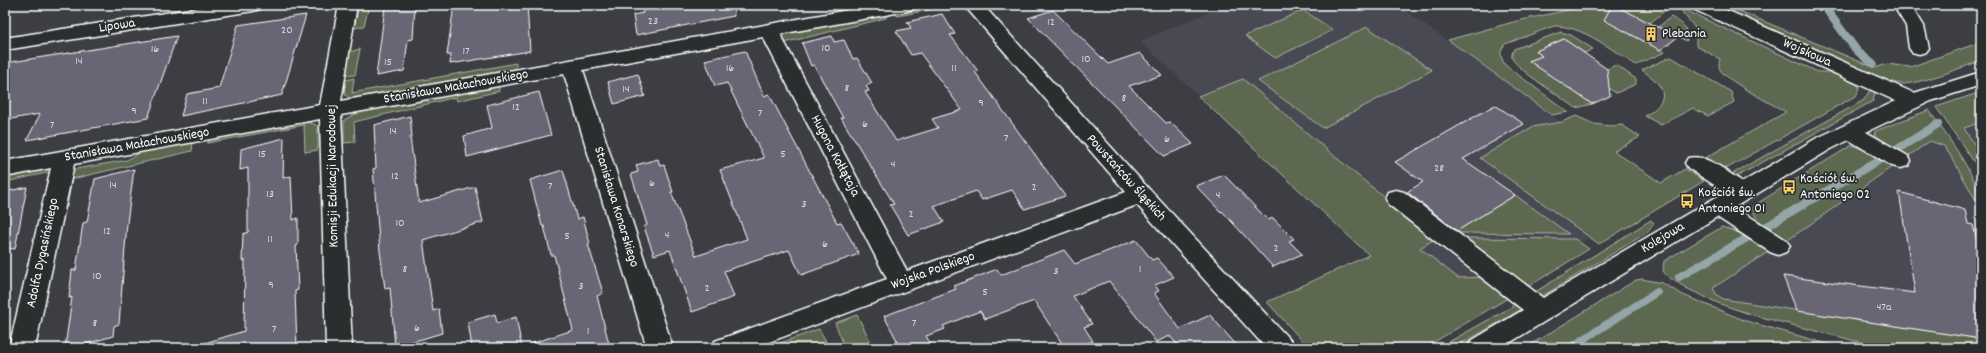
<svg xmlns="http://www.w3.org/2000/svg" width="1986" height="353" font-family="Dekko,sans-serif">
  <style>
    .built { fill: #4a4a52 }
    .green { fill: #5c6850; stroke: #aeb4a8 }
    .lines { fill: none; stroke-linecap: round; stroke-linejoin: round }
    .stream { stroke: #94a6a8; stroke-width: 8 }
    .building { fill: #686674; stroke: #fff }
    .minor-casing { stroke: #fff; stroke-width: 3 }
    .minor { fill: #2a2d2e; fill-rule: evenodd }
    .labels { text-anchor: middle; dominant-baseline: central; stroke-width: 3.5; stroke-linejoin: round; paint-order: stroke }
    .number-label { font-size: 12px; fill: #d9d9dc }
    .street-label { font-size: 14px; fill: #fff; stroke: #2a2d2e }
    .poi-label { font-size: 14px; fill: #fff; stroke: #2a2d2e; text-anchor: start }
  </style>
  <rect width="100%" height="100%" fill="#3d3e43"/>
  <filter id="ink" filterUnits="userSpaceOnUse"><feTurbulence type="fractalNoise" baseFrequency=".025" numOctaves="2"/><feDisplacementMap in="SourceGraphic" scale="8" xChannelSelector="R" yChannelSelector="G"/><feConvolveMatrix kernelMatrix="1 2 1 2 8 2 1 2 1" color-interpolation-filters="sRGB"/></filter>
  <g filter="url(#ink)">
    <path class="built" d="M1226,5H1397L1662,194L1585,240L1520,284L1309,348L1267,302L1369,255L1140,41Z
      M1981,122V155L1964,128Z
      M1930,141L1944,146L1981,209V339L1723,299L1716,294L1713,288L1788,240Z"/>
    <path class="green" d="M359,5H369L364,26L354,28Z
      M936,5H959L963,8L956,9L950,6L897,16L896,12Z
      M1591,5H1672L1650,23L1642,19L1624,31L1665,52L1636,65C1613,51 1582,25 1554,26L1505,44C1499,52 1500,56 1505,65L1568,112L1552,115L1448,40L1517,21Z
      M1717,5H1725L1875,68L1887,64L1910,67L1981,42V61C1959,68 1926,82 1904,84C1892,84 1881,75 1869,75Z
      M1303,10L1333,30L1275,58L1245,36Z
      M1685,10L1818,72H1830L1858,85L1859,87L1857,95L1724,170L1705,158L1786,112C1772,104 1729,82 1721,71C1718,67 1719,64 1720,59L1696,46V29L1682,12Z
      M887,14L886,18L784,43L781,39L787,31Z
      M1671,17C1685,25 1686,25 1687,41L1658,27Z
      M1367,27L1432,70L1323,128L1258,81Z
      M1561,32L1571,35L1593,49L1585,53L1563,39L1536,51L1542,56L1529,61L1592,104L1576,108C1564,99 1516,69 1512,58C1511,54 1513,52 1514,49Z
      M360,49L355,75L346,76L349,52Z
      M1671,57L1731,92L1734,102L1708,116L1693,108L1661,125L1645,116C1673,99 1664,85 1642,70Z
      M516,63V70L360,98C343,99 343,95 346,80L354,78L352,93Z
      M1616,65L1636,79V84L1616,93L1596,80L1607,69Z
      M1243,79L1363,180L1436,238L1420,248L1458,278L1487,277L1513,295L1424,348H1309L1267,302L1369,255L1198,96Z
      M499,85V91L457,101L456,97L354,122L355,142L344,143V120L361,111Z
      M1871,88L1875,93L1873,101L1736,177L1732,174L1864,100Z
      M1981,92V122L1964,128L1981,155V172L1936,107Z
      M1929,110C1946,136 1981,178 1981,209L1952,158L1944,146L1930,141L1907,157L1875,135L1874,132L1878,130Z
      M1576,116L1594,124L1610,126L1622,125L1640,137L1614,151L1661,183L1685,169L1704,181L1599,244L1480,158L1532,127L1562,122Z
      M302,122H309L318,126V150L305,152L304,125L207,143L211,139Z
      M193,141L192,151L72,179L67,207L63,208L71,170L127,160L147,149Z
      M1852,145L1864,150L1893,166L1788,240C1777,232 1751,222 1753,206Z
      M44,169H49L51,172L5,182V176Z
      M1515,195L1569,234L1460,233L1457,231Z
      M1651,220L1654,223L1648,232L1539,298L1532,294Z
      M1722,227L1739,233L1768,252L1713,288L1716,294L1723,299L1981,339V348H1883L1753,315L1720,304L1688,289L1668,277L1663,271L1664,261Z
      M1462,238L1575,239L1589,249L1526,288Z
      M1642,279L1662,283L1683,295L1746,321L1842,348H1525L1636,280Z
      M1517,304L1522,309L1454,348H1438Z
      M857,315L874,348H845L835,323Z
      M819,329L826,341L816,345L817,348H767Z"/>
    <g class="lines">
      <path class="stream" d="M1823,5L1857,51L1873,64
        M1896,150L1938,124
        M1767,226L1881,159
        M1679,277L1747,238
        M1570,348L1657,292"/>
    </g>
    <path class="building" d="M398,5H415L413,39L408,40L404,71L376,76L385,7Z
      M454,5H527L530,51L450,64L451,55H447Z
      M659,5H733L734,16L636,35L633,15L643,13L642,8Z
      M1612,5H1614L1678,37L1660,50L1604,20Z
      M1053,10L1108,64L1140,53L1162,75L1129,86L1166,123L1170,122L1193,144L1164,156L1028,18Z
      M942,14L955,34L950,35L978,71L975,72L1065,196L1025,209L1012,190L982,200L976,191L934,206L944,222L908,235L890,205L894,204L841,118H843L814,65L811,66L802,43L832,36L834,42L844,40L853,59L857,58L872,83L866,86L869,91L865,92L896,141L938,128L932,119L962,110L920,53L911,55L896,31L911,28L907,22Z
      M306,15L282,95L181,116L187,94L219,88L238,25Z
      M177,36L148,118L27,140L40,114L5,120V63Z
      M1564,39L1607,69L1610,96L1592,104L1529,61L1542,56L1536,51Z
      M745,51L764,96L769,94L837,223L841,222L859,254L801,275L789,250L724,271L734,297L692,312L670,250L654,255L644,227L647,225L631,174L638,172L636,165L658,159L660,166L664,165L673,192H671L696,256L747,239L720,170L764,158L727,83L715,86L705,60Z
      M638,74L645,96L614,104L608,82Z
      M539,92L551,135L467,157L464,136L492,128L487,105Z
      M1495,105L1524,124L1463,159L1515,195L1457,231L1407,192L1423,182L1395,162Z
      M410,116L412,137H410L419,203L475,187L483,222L423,240L433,311L439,309L442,333L395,347L390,288L385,289L380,251L373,169L376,168L374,125Z
      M284,138L283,178L291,176L293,220L298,218V245L296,246L298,290L295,291L297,348H206L205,343L244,331L245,260L242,261L243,234L248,232V168L240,170L241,149Z
      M134,169L127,223L119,324L114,326L113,336L72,348H65L72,297L69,298L72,270H76L83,223L87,222L95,179Z
      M563,170L577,219L583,217L590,244H588L603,293L597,296L610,348H530V344L573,330L554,255H551L544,226H542L530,180Z
      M1224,175L1268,220L1273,218L1294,239L1289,241L1302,254L1273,267L1222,211L1221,212L1196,186Z
      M27,187L15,249L5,248V192Z
      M1899,192L1965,210L1968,224L1973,225L1981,257V339L1797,311L1783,276L1915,293Z
      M1136,240L1152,260L1157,258L1174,277L1155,285L1159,291L1154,293L1180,329L1210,315L1239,348H1180L1170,336L1156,342L1109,281L1073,296L1092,324L1084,327L1093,341L1078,348H1065L1034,301L985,319L980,311L943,326L945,329L926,336L933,348H901L884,316L956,289L954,286L997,269L1001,275L1064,250L1075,264Z
      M495,314L497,323L516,317L522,348H472L468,322Z"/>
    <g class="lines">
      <defs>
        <path id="minor" d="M217,5H262L260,9L253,11L5,50V38Z
          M339,5H357L341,101L876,5H916L914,9L907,11L780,34L907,271L1126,192L964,5H983L1149,189L1291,341L1295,348H1266L1137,205L753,348H711L715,341L887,279L763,37L583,70L673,348H647L564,74L341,115L352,348H326L320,119L74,164L35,348H9L51,168L5,177V161L320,105Z
          M1691,5H1715L1914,93L1981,72V85L1931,101L1866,132L1908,156L1911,161L1908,166L1900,168L1892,166L1849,140L1831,149L1735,207L1786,240L1790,246L1786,252L1778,255L1770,252L1717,217L1501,348H1467L1471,341L1523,310L1388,204L1385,198L1388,192L1396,190L1404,192L1543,298L1725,192L1688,168L1685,163L1688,158C1706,153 1727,172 1743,182L1815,139L1896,101L1693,9Z
          M1893,5H1911L1924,26L1929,48L1926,52L1919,54L1912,52L1909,48L1906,26Z"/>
      </defs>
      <use href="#minor" class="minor-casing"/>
      <use href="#minor" class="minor"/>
    </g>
  </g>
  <defs>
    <symbol id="building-bare" viewBox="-9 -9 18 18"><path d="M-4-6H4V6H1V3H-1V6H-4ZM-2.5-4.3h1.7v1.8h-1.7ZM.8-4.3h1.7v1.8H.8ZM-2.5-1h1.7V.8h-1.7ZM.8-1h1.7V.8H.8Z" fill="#ffd166" stroke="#2a2d2e" stroke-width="2.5" paint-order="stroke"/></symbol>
    <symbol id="bus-bare" viewBox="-9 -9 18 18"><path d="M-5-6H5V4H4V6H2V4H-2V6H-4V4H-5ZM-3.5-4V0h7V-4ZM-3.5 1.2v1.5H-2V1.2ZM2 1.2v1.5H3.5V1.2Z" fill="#ffd166" stroke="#2a2d2e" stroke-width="2.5" paint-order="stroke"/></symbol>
  </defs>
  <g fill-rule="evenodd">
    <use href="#building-bare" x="1641" y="24" width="20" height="20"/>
    <use href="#bus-bare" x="1779" y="177" width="20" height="20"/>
    <use href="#bus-bare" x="1677" y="191" width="20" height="20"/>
  </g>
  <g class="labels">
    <g class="number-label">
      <text x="653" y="21">23</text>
      <text x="1051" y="22">12</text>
      <text x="287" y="30">20</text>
      <text x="826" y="48">10</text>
      <text x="155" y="49">16</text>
      <text x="466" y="51">17</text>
      <text x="1086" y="59">10</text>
      <text x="79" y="61">14</text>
      <text x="388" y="62">15</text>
      <text x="730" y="68">16</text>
      <text x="954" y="68">11</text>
      <text x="847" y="88">8</text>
      <text x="626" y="89">14</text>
      <text x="1124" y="98">8</text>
      <text x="205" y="101">11</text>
      <text x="981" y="103">9</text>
      <text x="516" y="107">12</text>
      <text x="134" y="111">9</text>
      <text x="760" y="113">7</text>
      <text x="865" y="124">6</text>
      <text x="52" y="125">7</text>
      <text x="393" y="131">14</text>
      <text x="1006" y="138">7</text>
      <text x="1167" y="139">6</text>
      <text x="262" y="154">15</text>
      <text x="783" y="154">5</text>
      <text x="893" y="164">4</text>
      <text x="1439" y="168">28</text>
      <text x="395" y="176">12</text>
      <text x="652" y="183">6</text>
      <text x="113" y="185">14</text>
      <text x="550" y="186">7</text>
      <text x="1034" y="187">2</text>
      <text x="270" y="194">13</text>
      <text x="1218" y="195">4</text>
      <text x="804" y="204">3</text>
      <text x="911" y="214">2</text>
      <text x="400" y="223">10</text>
      <text x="107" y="231">12</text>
      <text x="667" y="235">4</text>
      <text x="567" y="236">5</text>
      <text x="270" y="239">11</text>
      <text x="825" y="244">6</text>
      <text x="1276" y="248">2</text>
      <text x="405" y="269">8</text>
      <text x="1140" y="269">1</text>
      <text x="1056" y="271">3</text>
      <text x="97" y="276">10</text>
      <text x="271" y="285">9</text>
      <text x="581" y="286">3</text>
      <text x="707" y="288">2</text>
      <text x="985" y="292">5</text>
      <text x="1884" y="307">47a</text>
      <text x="95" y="323">8</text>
      <text x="914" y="323">7</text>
      <text x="417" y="328">6</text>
      <text x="274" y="329">7</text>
      <text x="588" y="331">1</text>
    </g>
    <g class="street-label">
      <text transform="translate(117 26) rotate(-9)">Lipowa</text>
      <text transform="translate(1807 53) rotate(24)">Wojskowa</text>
      <text transform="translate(456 87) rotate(-10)">Stanisława Małachowskiego</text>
      <text transform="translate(137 145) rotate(-10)">Stanisława Małachowskiego</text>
      <text transform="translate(835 156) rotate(62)">Hugona Kołłątaja</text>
      <text transform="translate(333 176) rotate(-91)">Komisji Edukacji Narodowej</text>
      <text transform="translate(1126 178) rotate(48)">Powstańców Śląskich</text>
      <text transform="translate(616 207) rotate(73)">Stanisława Konarskiego</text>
      <text transform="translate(1663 238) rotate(-31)">Kolejowa</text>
      <text transform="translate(43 253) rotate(-78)">Adolfa Dygasińskiego</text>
      <text transform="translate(933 271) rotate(-20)">Wojska Polskiego</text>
    </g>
    <g class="poi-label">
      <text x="1662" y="34">Plebania</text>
      <text x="1800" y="179">Kościół św.<tspan x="1800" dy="16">Antoniego 02</tspan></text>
      <text x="1698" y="193">Kościół św.<tspan x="1698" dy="16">Antoniego 01</tspan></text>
    </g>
  </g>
  <rect width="1986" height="353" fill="none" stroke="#2a2d2e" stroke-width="20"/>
  <rect x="10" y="10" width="1966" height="333" fill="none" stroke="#fff" stroke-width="1.5" filter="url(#ink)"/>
</svg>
